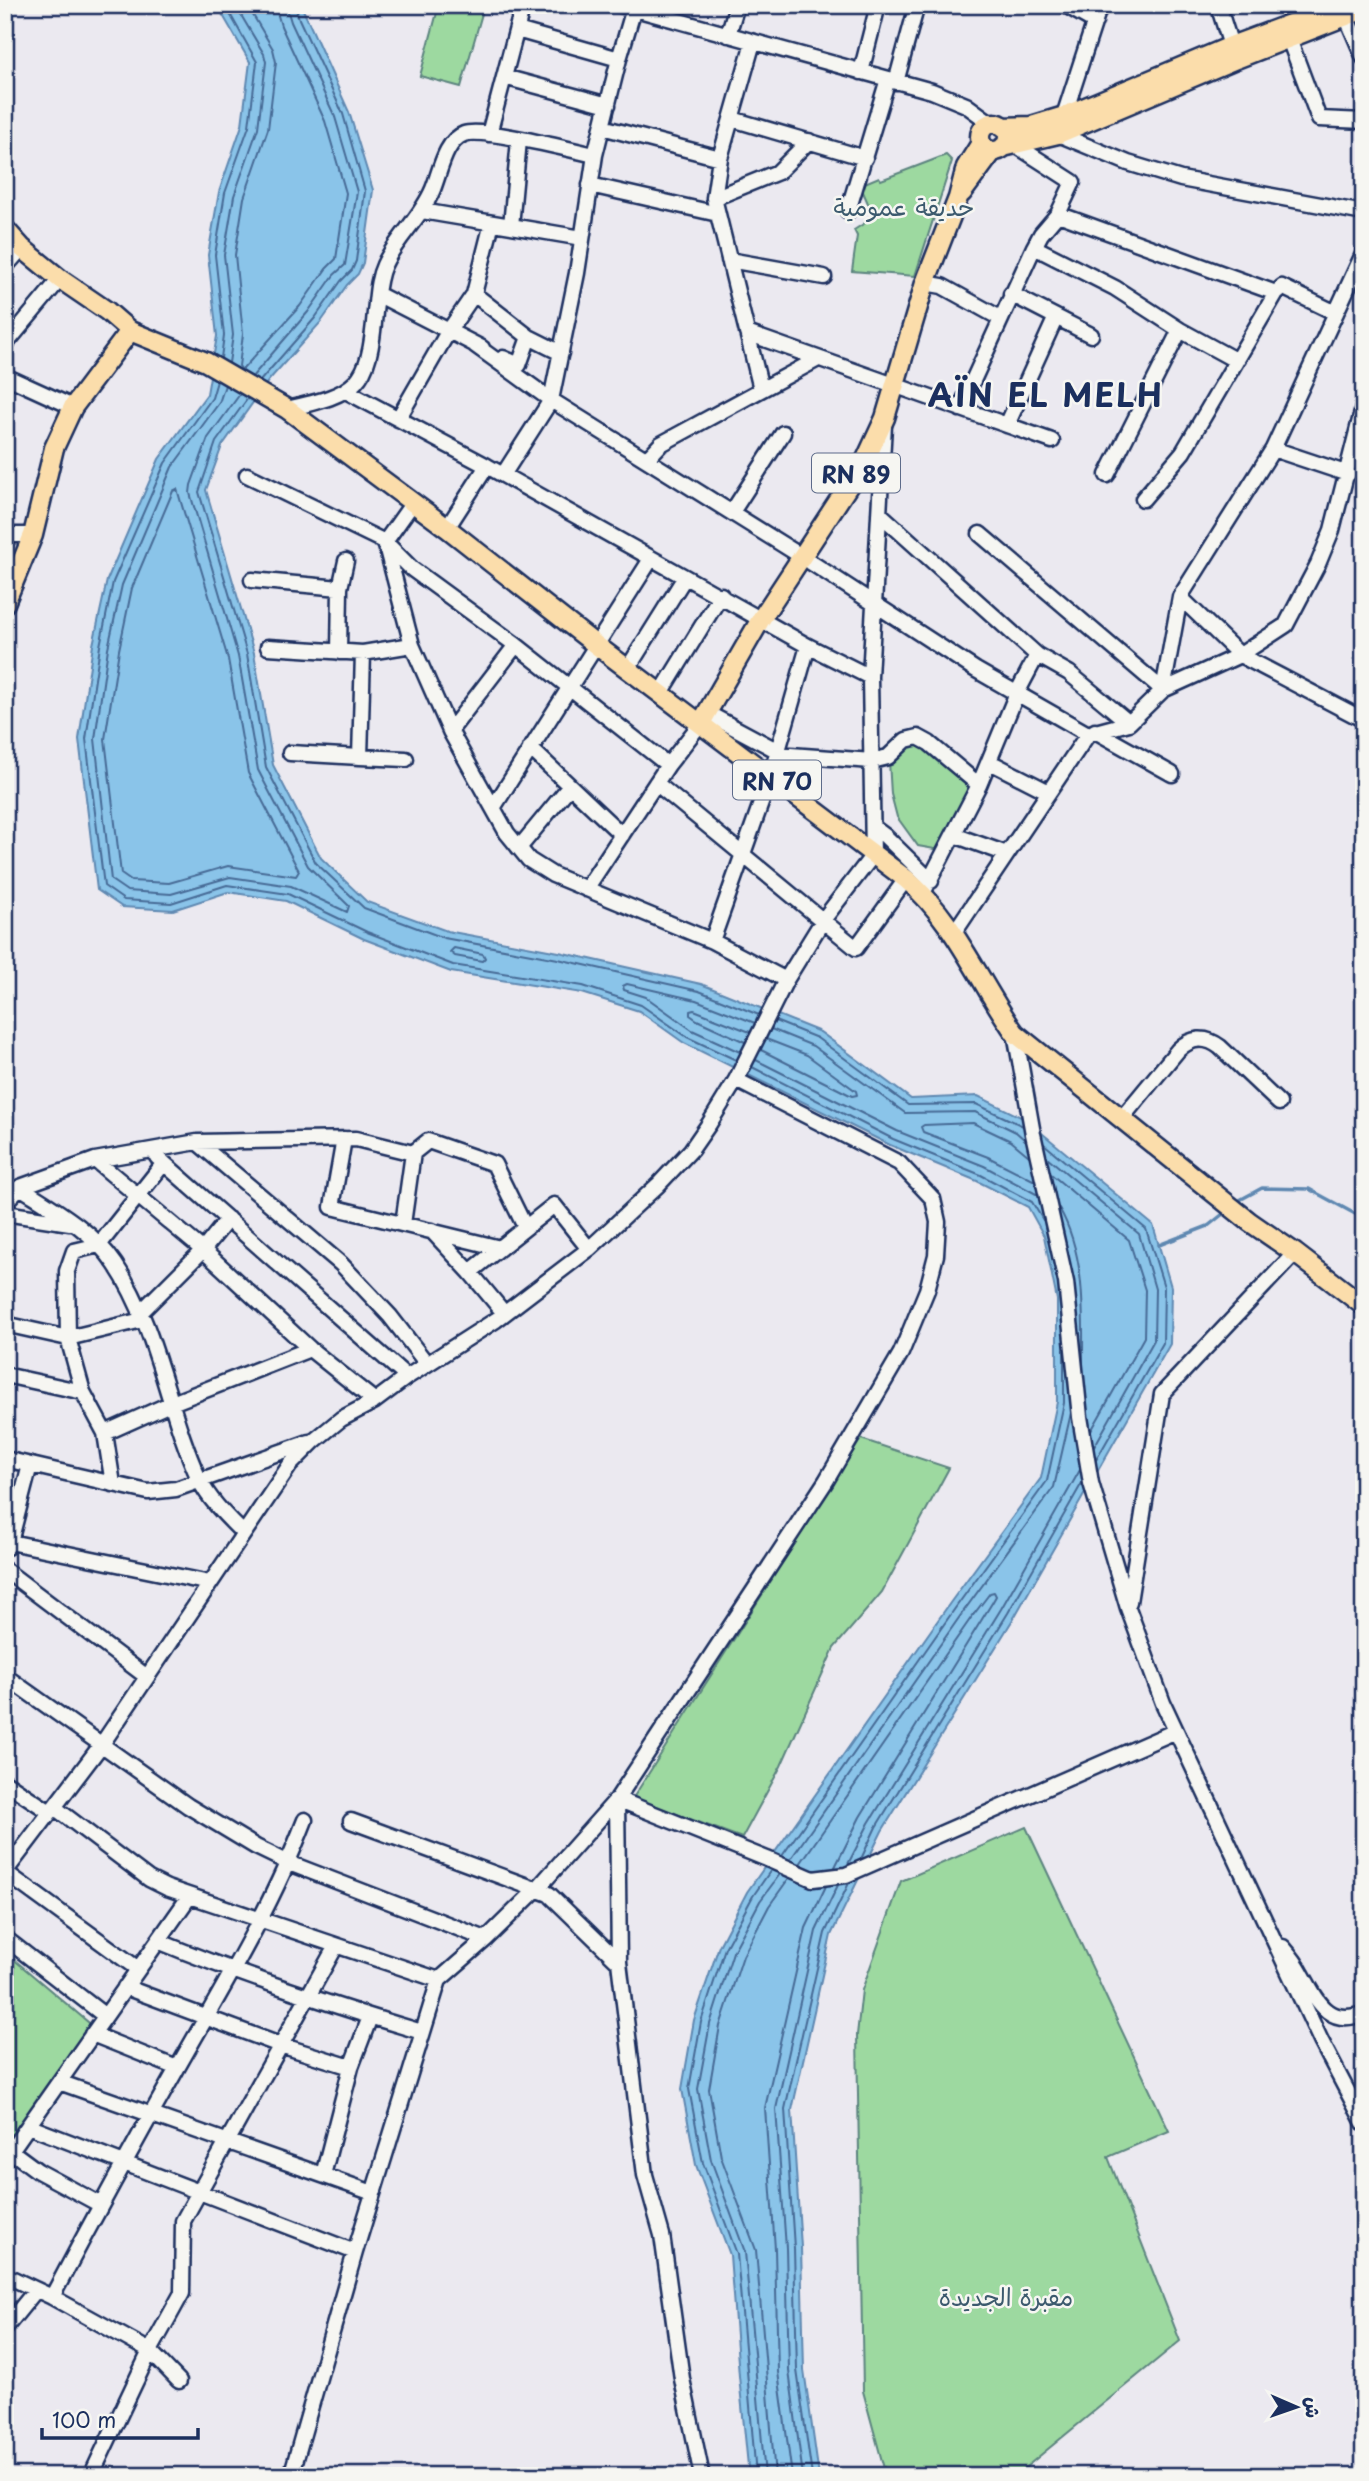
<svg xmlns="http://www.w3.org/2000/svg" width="1369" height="2481" font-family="'Playpen Sans','Playpen Sans Arabic',sans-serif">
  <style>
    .green { fill: #9dd9a0; stroke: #5c847f; stroke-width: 2 }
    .water { fill: #8ac4e9; stroke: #5e88b1; stroke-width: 2 }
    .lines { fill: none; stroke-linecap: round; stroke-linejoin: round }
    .shore { stroke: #476b96; stroke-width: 2 }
    .stream { stroke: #5e88b1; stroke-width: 3.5 }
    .minor-casing { stroke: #1b2f5e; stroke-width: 19 }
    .major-casing { stroke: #1b2f5e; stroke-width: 23 }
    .minor { stroke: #f6f6f2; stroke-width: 14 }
    .major { stroke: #fbddab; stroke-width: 18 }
    .labels { text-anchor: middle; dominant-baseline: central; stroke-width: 5; stroke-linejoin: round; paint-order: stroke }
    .shield { fill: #f6f6f2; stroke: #5d6b8a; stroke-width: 2 }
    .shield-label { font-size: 23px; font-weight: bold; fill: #1b2f5e }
    .park-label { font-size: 24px; fill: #3c5a6e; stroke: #f6f6f2 }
    .district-label { font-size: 32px; font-weight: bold; letter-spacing: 2px; fill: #1b2f5e; stroke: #f6f6f2 }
  </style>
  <rect width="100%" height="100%" fill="#ebe9f0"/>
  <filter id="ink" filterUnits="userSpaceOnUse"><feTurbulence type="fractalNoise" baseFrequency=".0143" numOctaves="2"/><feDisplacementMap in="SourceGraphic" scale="14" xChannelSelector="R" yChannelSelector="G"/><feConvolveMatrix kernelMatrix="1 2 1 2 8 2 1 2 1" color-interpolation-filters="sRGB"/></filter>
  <g filter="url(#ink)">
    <path class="green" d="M439,5H465L483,10L461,87L420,76Z
      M946,155L952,161L915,276L852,271L857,236L854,230L874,217L860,185L879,177L881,180Z
      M919,740L972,786L940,850L918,846L897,817L891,794L889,761L892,755Z
      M861,1439L949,1468L882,1592L834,1648L781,1766L742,1838L633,1798Z
      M1026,1827L1169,2131L1108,2157L1180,2341L1015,2476H886L863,2391L857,2035L862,1990L901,1881Z
      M5,1952L95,2028L5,2145Z"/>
    <path class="water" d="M217,5H301L349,112L373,190L363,263L358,274L347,285L321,322L269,380L222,446L206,490L254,653L273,765L321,858L367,902L447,931L559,952L701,984L820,1032L911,1099L978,1096L1025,1119L1153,1225L1171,1287L1170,1344L1015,1616L882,1831L831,1935L792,2110L801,2247L804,2370L819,2476H749L739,2376L730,2255L696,2165L682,2089L694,2020L719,1946L747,1892L950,1603L1041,1478L1057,1402V1300L1044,1236L1028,1207L977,1181L890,1145L684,1043L639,1011L582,993L451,972L364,939L286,901L228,892L173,910L122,907L97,890L79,739L93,645L107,580L159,459L207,394L217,336L208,255L219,192L242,125L250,62Z"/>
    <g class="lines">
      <path class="shore" d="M247,5L273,49L276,62L268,129L244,198L235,255L243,334L239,366L242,370L300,306L326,269L336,259L346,193L325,121L281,26L275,5
        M221,358L224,335L215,255L225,193L249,126L257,62L225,5
        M229,363L233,335L224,255L234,196L258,128L266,62L264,54L235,5
        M252,377L308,312L334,275L345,265L357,192L335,117L291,22L286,5
        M217,381L212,398L165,463L113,582L100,646L86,739L104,886L124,900L171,903L227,885L288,894L367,932L453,965L583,986L641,1005L687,1037L736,1060
        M260,381L315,318L341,281L352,270L356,261L365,191L343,114L299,19L295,5
        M225,385L219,403L172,467L122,585L108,648L95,739L111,880L127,891L171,894L230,877L291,886L347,912L349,906L308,866L258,770L238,656L190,493L191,485L208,438L240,394
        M248,398L216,442L199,492L247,654L266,767L316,863L364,908L444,938L558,959L699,991L759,1015
        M177,489L228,659L248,773L299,871L296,876L228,866L169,883L131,881L121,874L105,739L119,650L132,588L173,491Z
        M454,948L483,954L485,958L482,961L455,956L450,952Z
        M775,1021L817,1038L908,1105L976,1104L1023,1126
        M771,1029L813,1046L905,1113L975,1112L1016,1132L1025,1140
        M745,1042L697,1020L690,1015V1011L694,1010L750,1032
        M761,1050L852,1096L857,1095L856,1091L807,1055L766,1039
        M740,1052L692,1030L646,997L624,990L623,986L627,984L696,1000L755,1023
        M756,1060L897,1131L984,1166L1038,1195
        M752,1067L893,1139L981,1175L1032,1202L1043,1220
        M1044,1144L1146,1229L1164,1287L1163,1343L1096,1460
        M1029,1156L1011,1141L973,1123L924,1125L921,1127L923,1132L988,1157L1035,1181
        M1047,1157L1139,1234L1155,1289L1154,1340L1094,1447
        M1051,1174L1129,1240L1145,1290L1144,1337L1091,1431
        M1059,1208C1086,1255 1083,1313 1083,1365
        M782,1856L956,1607L1047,1481L1064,1403V1350
        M861,1859L876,1827L1008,1613L1082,1483
        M790,1860L963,1612L1054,1487L1071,1413
        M800,1864L971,1618L990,1593L994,1592L996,1596L992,1603L860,1817L835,1867
        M848,1864L869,1823L1001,1609L1080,1470
        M756,2476L737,2254L703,2163L689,2089L701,2022L725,1948L753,1896L771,1870
        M765,2476L745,2252L711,2160L698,2089L710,2024L733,1952L760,1901L780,1874
        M775,2476L756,2250L721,2157L709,2089L720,2026L743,1956L769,1906L789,1878
        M792,2476L778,2372L775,2249L765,2108L806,1928L826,1886
        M803,2476L789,2371L786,2248L776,2109L816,1931L838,1885
        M812,2476L797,2370L794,2248L785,2109L825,1933L849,1883"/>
      <path class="stream" d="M1236,1202L1262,1188L1309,1189L1357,1215L1364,1213
        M1159,1245L1208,1226L1228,1210"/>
      <defs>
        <path id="minor" d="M621,5L932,91L966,105L992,124
          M1065,5L1095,22
          M1100,5L1058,134L1128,163L1181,179L1364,213
          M1218,5L1234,55
          M1346,16L1364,58
          M517,30L619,59
          M728,35L737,5
          M1289,39L1319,119L1364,121
          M753,42L720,158L714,198L761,389
          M861,72L878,5
          M504,77L608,105
          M896,82L917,5
          M732,119L865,158
          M602,127L720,158
          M489,134L523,5
          M590,185L718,214
          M714,198L778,172L809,141
          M422,211L582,238
          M848,211L888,79
          M1058,214L1276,293L1183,452L1143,499
          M511,226L519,140
          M1034,247L1115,288L1180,330L1235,360
          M729,260L824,277
          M5,267L22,248
          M925,283L942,286L1000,318
          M1276,293L1282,287L1336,313
          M377,294L482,348
          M474,294L529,337
          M1011,294L1091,335
          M747,333L1052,441
          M5,345L60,279
          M475,345L551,400L801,556L976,670L1088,734L954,933
          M503,358L519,365L529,337L561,353
          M5,376L73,407
          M346,391L487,466L808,646L870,677
          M287,409C358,393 369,386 375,312C377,297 377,280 384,265C396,238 421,218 433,189C440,172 445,141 464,134C483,127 570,150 595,155
          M960,409L1034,247L1041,234L1058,214L1073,182L1014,144
          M398,419L448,332L474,294L492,223
          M1007,425L1056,317
          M1273,449L1348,474
          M647,459L661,444L818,359
          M247,475L385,542L412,569L516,645L668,765
          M503,475L551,400L577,273L595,155L619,59L635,5
          M1107,475L1180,330
          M412,504L385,542L412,645L450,731L507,833L529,860L553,875L712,941L786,980
          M732,512L783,433
          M879,513L1037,655L1069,673L1129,723
          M447,528L487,466
          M980,534L1163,690
          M5,535H33
          M252,580L340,588
          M1180,597L1240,655L1364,720
          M268,647L363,653L412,645
          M339,652L340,588L346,561
          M363,653L360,757L406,759
          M628,668L685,577
          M1163,690L1180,597L1273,449L1364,252
          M661,693L721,595
          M707,713L778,751
          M450,731L516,645
          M1095,731L1172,774
          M1088,734L1129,723L1163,690L1240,655L1286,625L1318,564L1332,530L1364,404
          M530,748L622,835
          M290,753L360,757
          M777,754L872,761L888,757L906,740L918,737L929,743L979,785
          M990,762L1049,792
          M656,783L856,948L906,879
          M493,808L651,559
          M873,827L885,836L931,881
          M954,835L1007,854
          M519,848L570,786
          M586,889L668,765L701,723
          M923,893L979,785L1017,693L1037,655
          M712,941L771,775L808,646
          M1015,1033L1033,1134L1066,1282L1080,1417L1091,1483L1128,1608L1163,1703L1321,2041L1364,2123
          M1121,1119L1178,1050C1191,1037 1206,1036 1220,1047L1279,1103
          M344,1139L332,1207L500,1248
          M197,1142L341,1264L390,1316L427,1364
          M157,1157L407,1377
          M95,1160L203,1250L310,1349L375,1401
          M20,1187C54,1209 92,1230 115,1264C158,1328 167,1410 199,1479C209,1500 227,1517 243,1533
          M5,1202L20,1187L95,1160L197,1142L356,1139L413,1153L428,1141L494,1164L525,1227
          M5,1213L70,1223
          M403,1224L413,1153
          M432,1231L470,1272L504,1313
          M470,1272L554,1205L589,1249
          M140,1313L203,1250L228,1219
          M5,1324L68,1338L142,1320
          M5,1375L83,1392
          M105,1433L172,1403L310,1349
          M5,1459L148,1492L176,1489L309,1442
          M113,1484L105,1433L83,1392L68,1338L67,1271L74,1251L99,1245L164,1163
          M5,1541L210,1583
          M7,1547L10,1542L30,1465
          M5,1570L147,1677
          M1129,1602L1162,1394L1295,1253
          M5,1676L188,1806L256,1847L289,1863L486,1939
          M5,1782L50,1812
          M54,1807L149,1879L167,1888L439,1980
          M351,1821L549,1894L619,1962
          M5,1872L102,1744L290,1465L314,1441L341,1419L375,1401L407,1377L496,1320L589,1249L658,1185L691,1150L709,1124L736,1080L786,980L823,920L873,855L870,677L884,425
          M5,1872L138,1969
          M5,1938L105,2016
          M158,1941C245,1977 331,2005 422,2032
          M1283,1947C1290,1955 1297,1964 1302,1974C1317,2000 1328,2028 1364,2013
          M125,1987L280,2045L351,2067
          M92,2034L177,2068
          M59,2082L373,2193
          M28,2126L355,2252
          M11,2151L38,2171L101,2205
          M5,2159L189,1897
          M323,2175L351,2067L370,2017
          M5,2275L52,2297L150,2351L179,2381
          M52,2297C92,2221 133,2146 175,2072C222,1989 271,1909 305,1820
          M5,2328L36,2290
          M91,2476L150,2351L182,2293L183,2221L336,1946
          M291,2476L355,2252L439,1980L486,1939L538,1888L617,1799L826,1481L901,1353L927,1290L936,1255L938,1222L933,1199L899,1163L736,1080
          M702,2476L682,2379L662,2235L645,2175L619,1962L617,1799L767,1859L813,1879L846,1875L1176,1731"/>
        <path id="major" d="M980 137a14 14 0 1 1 28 0a14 14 0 1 1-28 0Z
          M1002,127L1031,126L1064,116L1231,46L1341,5
          M1003,147L1058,134L1236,59L1364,9
          M962,193L993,151
          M5,229L22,248L60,279L107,311L130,331L206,362L287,409L447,528L596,645L906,879C955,920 979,982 1015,1033L1250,1222L1295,1253L1364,1306
          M5,603L33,535L54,448L73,407L130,331
          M701,723L761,619L866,459L885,418L925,283L958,198L966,167L981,143"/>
      </defs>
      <use href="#minor" class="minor-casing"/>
      <use href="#major" class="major-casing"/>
      <use href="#minor" class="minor"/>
      <use href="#major" class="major"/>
    </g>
  </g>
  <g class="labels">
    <g class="shield">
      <rect x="812" y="453.5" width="88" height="39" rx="5"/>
      <rect x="733" y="760.5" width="88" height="39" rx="5"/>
    </g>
    <g class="shield-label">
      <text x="856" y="473">RN 89</text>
      <text x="777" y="780">RN 70</text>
    </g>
    <g class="park-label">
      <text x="904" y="206">حديقة عمومية</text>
      <text x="1006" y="2296">مقبرة الجديدة</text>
    </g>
    <g class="district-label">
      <text x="1046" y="394">AÏN EL MELH</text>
    </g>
  </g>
  <rect width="1369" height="2481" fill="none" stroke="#f6f6f2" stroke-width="28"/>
  <rect x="14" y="14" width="1341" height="2453" fill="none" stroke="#1b2f5e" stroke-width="2.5" filter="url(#ink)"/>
  <g transform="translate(1296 2407) rotate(92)" stroke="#f6f6f2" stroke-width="5" paint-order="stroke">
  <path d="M0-5L12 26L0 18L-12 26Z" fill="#1b2f5e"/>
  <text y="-10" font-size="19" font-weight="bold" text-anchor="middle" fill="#1b2f5e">ش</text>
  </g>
  <path d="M42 2428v10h156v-10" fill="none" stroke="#1b2f5e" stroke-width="3.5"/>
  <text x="52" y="2428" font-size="21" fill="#1b2f5e" stroke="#f6f6f2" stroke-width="5" paint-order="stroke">100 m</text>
</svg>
